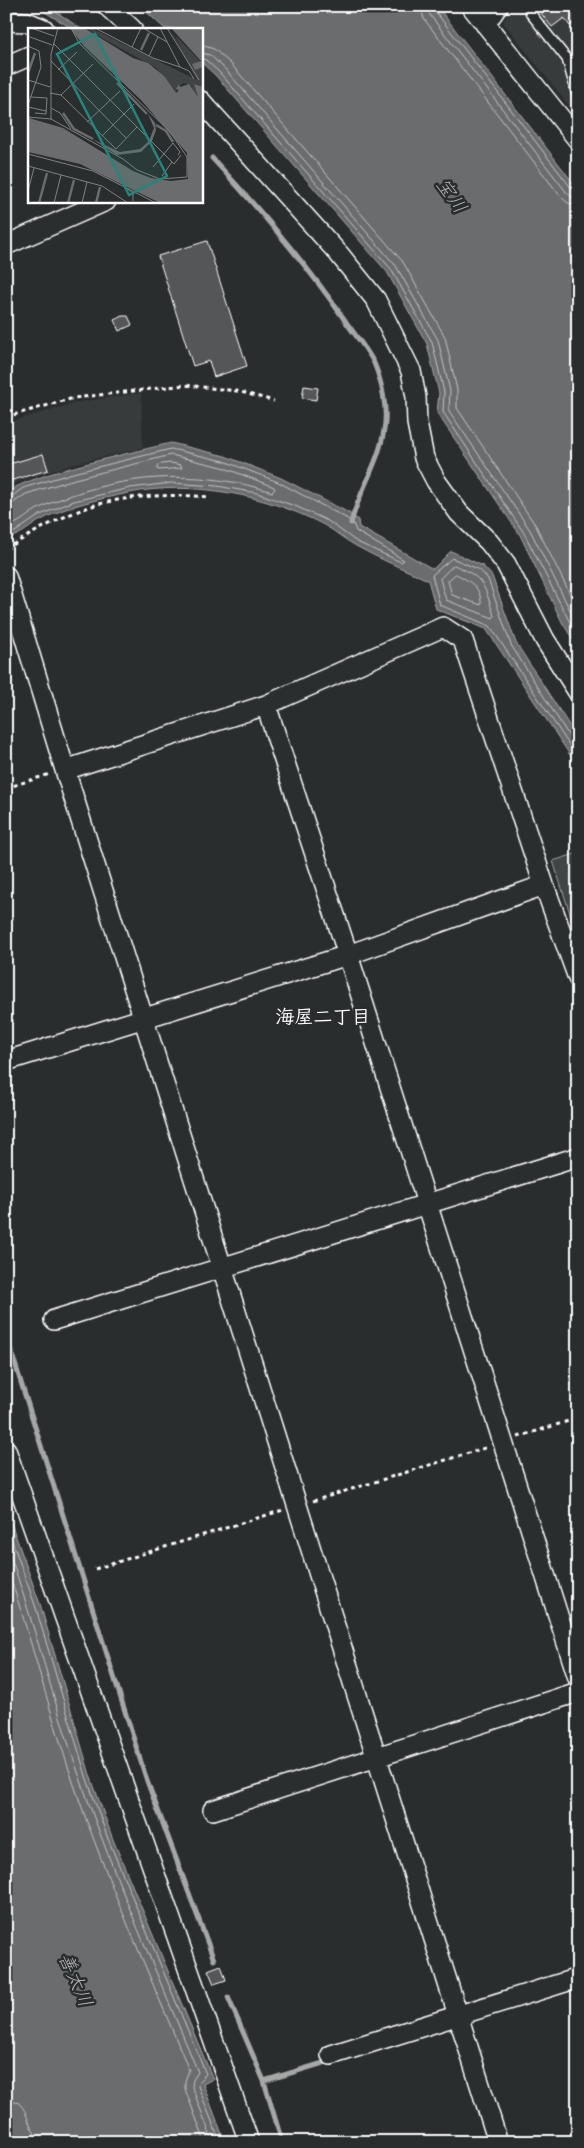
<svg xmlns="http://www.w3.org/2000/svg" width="584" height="2148" font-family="Mynerve,'Klee One',sans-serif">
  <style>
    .built { fill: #373a3b }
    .green { fill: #414445; stroke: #a0a2a2 }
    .water { fill: #6a6c6d; stroke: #a6a7a7 }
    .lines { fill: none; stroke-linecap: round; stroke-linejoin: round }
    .shore { stroke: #c3c4c5; stroke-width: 1 }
    .stream { stroke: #a6a7a7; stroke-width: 5 }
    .building { fill: #555758; stroke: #fff }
    .service-casing { stroke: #fff; stroke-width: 12 }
    .minor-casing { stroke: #fff; stroke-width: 22 }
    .path { stroke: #fff; stroke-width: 3; stroke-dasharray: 4 4; stroke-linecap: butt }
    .service { stroke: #2a2d2e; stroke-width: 9 }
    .minor { stroke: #2a2d2e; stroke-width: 19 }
    .labels { text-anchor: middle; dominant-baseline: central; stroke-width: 5; stroke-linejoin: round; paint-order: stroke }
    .water-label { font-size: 19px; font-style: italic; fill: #b4b6b6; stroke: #2a2d2e }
    .neighbourhood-label { font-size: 19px; font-weight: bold; fill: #fff; stroke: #2a2d2e }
    .inset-river { fill: none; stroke: #6a6c6d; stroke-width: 2.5 }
    .inset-road { fill: none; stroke: #7f8182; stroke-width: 1 }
    .view { fill: #27847c; fill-opacity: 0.15; stroke: #27847c; stroke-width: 2.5 }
    .inset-edge { fill: none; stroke: #fff; stroke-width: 2.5 }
  </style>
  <rect width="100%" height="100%" fill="#2a2d2e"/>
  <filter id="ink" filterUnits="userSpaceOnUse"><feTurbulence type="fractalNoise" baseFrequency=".02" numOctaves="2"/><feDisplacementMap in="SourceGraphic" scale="10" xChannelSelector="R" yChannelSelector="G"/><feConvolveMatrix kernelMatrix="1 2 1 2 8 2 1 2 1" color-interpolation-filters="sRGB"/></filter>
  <g filter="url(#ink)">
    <path class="built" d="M512,6H578V132L569,106L503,22Z
      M141,393L143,448L77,463L6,486V423L79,402Z"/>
    <path class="green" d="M578,853V938L553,861Z"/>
    <path class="water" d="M35,6H48L81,29H73Z
      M140,6H437L578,189V647L563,624L520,535L437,413L439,393L427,344L387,272L216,76L201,62V29H165Z
      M171,443L225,456L281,478L349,513L358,520L359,527L433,569L451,551L483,566L492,576L516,643L578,739V767L486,629L436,609L428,580C404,569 379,559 356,546C345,540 335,531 324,525C266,495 194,480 129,493C100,499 69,505 43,519C29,526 22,536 6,538C6,527 3,499 9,492C20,477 146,449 171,443Z
      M6,1509L40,1604L90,1775L112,1837L213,2079L203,2084L225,2142H18L13,2136L11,2124L6,2115Z"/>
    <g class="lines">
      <path class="shore" d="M420,6L424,19L561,197L568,203L578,205
        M427,6L430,15L567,193L572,197H578
        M434,6L435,11L572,189L578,191
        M201,45L214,49L230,63L403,262L445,337L457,390V408L536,526L578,610
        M201,53L210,55L225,69L396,266L438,340L450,391L449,411L530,530L578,626
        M201,59L206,60L220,73L391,269L432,342L444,392L443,412L524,533L578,638
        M171,463L181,465L182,468L159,470L157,469L158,465Z
        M6,498L11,497L23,488L73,473L171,449L224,461L278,482L346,518L353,523L356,531L404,560L401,562L357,542L328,521L295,506L257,493L217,486L171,483L130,488L74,501L40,515L15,532L6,533
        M6,504L13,503L26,494L75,479L171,455L222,467L274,487L275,489L272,492C208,471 136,473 72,495C60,499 47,504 36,510C26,516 18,525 6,526
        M454,565C485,578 484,585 494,616L493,618L446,600L440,579Z
        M456,574C470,581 482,588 481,605L452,595L448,581Z
        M578,741L571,739L511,645L488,579L480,570L452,558L432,575L440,605L490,626L578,758
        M6,1524L35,1605L86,1776L108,1839L206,2074L199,2081L198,2086L220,2142
        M6,1543C34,1621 53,1702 81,1781C115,1880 158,1975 198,2072L193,2080L192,2087L213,2142
        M6,1565C31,1637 49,1711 73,1782C106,1880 150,1975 189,2070L185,2081V2089L205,2142
        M6,2099C25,2100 25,2114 31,2127C34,2132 36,2135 37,2142"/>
      <path class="stream" d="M212,158C260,210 307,264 346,322C355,335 367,349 374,363C382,382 388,410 384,430C379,463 359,491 351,523
        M6,1335L147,1781L214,1960
        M570,1634L578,1632
        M228,1997L264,2081L282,2142
        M264,2081L330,2061"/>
    </g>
    <path class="building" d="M535,6H578V20L570,26L564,18L552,27Z
      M207,241L247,366L214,377L209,361L193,366L158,256Z
      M122,316H128L132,325L119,331L114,320Z
      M304,386L318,388L316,400L302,398Z
      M43,454L48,470L6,482V465Z
      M221,1965L226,1980L214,1984L208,1970Z"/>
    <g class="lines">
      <defs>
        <path id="service" d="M528,6L531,14L567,59L578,99"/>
        <path id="minor" d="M107,6L132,29
          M471,6L578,140
          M6,21L27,22L44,29
          M485,24L498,6
          M6,66L29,56
          M201,101L339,254L376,300L411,371L416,397L417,423L424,458L436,481L459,513L489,542L506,564L545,640L578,692
          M6,245L106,201
          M6,576L65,770L498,2142
          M266,705L348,955L578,1678
          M65,770L266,705L443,627L463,640L544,885L578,978
          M6,1061L348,955L544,885
          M54,1320L578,1157
          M6,1450L249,2142
          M213,1810L578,1692
          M331,2055L578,1978"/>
      </defs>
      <use href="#service" class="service-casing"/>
      <use href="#minor" class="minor-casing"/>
      <path class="path" d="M6,417L74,398L185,385L237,391L274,401
        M6,549C35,531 67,513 99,504C134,495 175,494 210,497
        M6,788L50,774
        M518,1437L578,1418
        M313,1501L488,1447
        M95,1569L283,1510"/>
      <use href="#service" class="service"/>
      <use href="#minor" class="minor"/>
    </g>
  </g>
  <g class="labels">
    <g class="water-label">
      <text transform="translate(451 196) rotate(55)">宝川</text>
      <text transform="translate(75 1980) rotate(67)">善太川</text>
    </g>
    <g class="neighbourhood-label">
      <text x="323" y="1017">海屋二丁目</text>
    </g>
  </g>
  <g transform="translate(28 28)">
    <rect width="175" height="175" fill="#2a2d2e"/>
    <path d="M56,0L65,4L59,0L65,1L169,52L141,0L153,19L147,7L173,34L166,38L168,41L175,39V59L166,56L174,79L175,85L163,58L156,55L150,58L148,65L153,68L149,67L128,40Z" fill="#414445"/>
    <path d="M42,0H56L105,30L120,35L136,48L148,65L151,62L148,61L151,56L152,59L161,56L170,69L166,56L175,59V175H132L52,136L0,124L1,90L35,100L105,143L123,150L143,153L160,151L159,125L113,72L56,18ZM143,0H175V39L167,42L164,36L173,33ZM120,86L127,95L128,102L124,113L113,124L89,127L64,111L92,124L112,121L121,113L126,100Z" fill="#6a6c6d"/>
    <path class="inset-river" d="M113,22L121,5M0,45L7,25M89,55L119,86M35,85L46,101L65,111M128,97L138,103L145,114M11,175L19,145M40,175L46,152M68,175L72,159"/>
    <path class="inset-road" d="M3,0L26,8M67,0L125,30L152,39M115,0L139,14M132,0L152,39L161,43L166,51M139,0L171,52M2,9L24,17M25,15L146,136L153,127M0,18L11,23L13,39L0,77M104,19L113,0M121,28L130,9M23,33L98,110M30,42L49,24M0,52L22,59M22,65L33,67L88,121L109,99M33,67L65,36M3,69L19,70L18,86L7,85M0,79L18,83M23,80L32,85L43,101M0,89L23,91V26L30,0M23,91L95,131L109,142L132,151L159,149V129L142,104L51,15L43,0M59,94L92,63M74,108L106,76M0,126L65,143L128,175M0,138L74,158L100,175M125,139L145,115L152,124L150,127M134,148L144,134M97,159L105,165V173M0,163L6,140M26,175L33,147M54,175L59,154"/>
    <path class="view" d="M67,6L139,148L101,167L29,26Z"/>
    <rect width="175" height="175" class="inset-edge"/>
  </g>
  <rect width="584" height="2148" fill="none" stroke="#2a2d2e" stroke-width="25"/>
  <rect x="12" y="12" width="559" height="2123" fill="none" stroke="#fff" stroke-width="2" filter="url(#ink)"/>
</svg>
